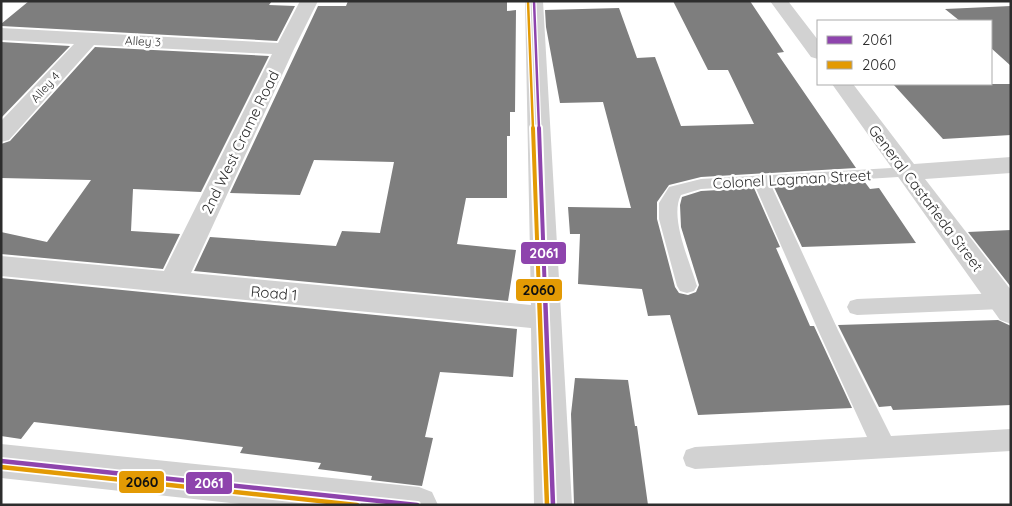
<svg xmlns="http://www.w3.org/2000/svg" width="1012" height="506" font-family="Quicksand,sans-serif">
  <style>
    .building { fill: #7e7e7e }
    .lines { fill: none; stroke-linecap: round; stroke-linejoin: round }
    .lane { fill: #d2d2d2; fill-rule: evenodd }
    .street { fill: #d2d2d2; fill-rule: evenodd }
    .bus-1-far2-casing { stroke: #fff; stroke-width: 5 }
    .bus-1-far1-casing { stroke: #fff; stroke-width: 8 }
    .bus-1-casing { stroke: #fff; stroke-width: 8 }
    .bus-2-far2-casing { stroke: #fff; stroke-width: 5 }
    .bus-2-far1-casing { stroke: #fff; stroke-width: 8 }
    .bus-2-casing { stroke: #fff; stroke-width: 8 }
    .bus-1-far2 { stroke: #8e44ad; stroke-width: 2.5 }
    .bus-1-far1 { stroke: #8e44ad; stroke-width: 4 }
    .bus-1 { stroke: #8e44ad; stroke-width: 4.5 }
    .bus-2-far2 { stroke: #e39a04; stroke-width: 2.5 }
    .bus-2-far1 { stroke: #e39a04; stroke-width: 4 }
    .bus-2 { stroke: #e39a04; stroke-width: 4.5 }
    .labels { text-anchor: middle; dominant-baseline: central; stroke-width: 5; stroke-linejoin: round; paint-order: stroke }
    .far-street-label { font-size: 12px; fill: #2d2d2d; stroke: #fff }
    .street-label { font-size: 15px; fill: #2d2d2d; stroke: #fff }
    .line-badge { stroke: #fff; stroke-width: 2 }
    .badge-label { font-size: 14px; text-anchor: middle; font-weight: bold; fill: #fff }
    .pale-badge-label { font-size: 14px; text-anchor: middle; font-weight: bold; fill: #111 }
  </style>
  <rect width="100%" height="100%" fill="#fff"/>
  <path class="building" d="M29,1H272L269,5L295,6L277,41L1,26V24Z
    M348,1H507V11L516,10L515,112H510V136H507V198H466L457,244L516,250L508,301L194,271L210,237L336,246L342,231L380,233L394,162L314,160L300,195L230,193L318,6H346Z
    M673,1H750L784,52L777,53L856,168L701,177L669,185L657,202V219L675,287L679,293L688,295L696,292L699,285L681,227L680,205L682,197L701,191L754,188L780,247L776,248L810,326H814L852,408L698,415L670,315L648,316L642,289L578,284L580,234H570L568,207L631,208L603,102L560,103L546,27L545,10L619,8L637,58L655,57L681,126L754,124L728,70H708Z
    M1011,6V66L991,48V21H960L945,9Z
    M1,42L70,46L1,118Z
    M95,47L269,56L201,192L133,189L131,231L180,234L163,269L1,254V232L47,242L91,180L1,178V144L10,141Z
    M893,84H1011V135L943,139Z
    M864,181L870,189L879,188L916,243L802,247L774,187Z
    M1011,230V287L968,232Z
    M1,278L517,329L513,377L440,372L425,437L433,438L422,486L371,480L372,476L318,469L321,463L240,453L243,447L180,439L34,422L21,439L1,436Z
    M998,320L1011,326V405L893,410L891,406L879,407L838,325Z
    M575,378L628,380L635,426H637L648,505L574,504L571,414Z"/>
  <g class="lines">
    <path class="lane" d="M908,167L914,168L916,172L914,176L771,185L838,330L891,436L1011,429V451L695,469L686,466L683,458L686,450L695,447L867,437L818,330L755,186L701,189L681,195C669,217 690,262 697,286L694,291L687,293L680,291L677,286L659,219V203L669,187L701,179Z
      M1002,293L1009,296L1011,299L1009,306L1002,309L857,315L850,313L847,307L850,301L857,299Z"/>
    <path class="street" d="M300,1H318L294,49L191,273L531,305L525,1H543L572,505H534L531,328L1,276V256L164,271L272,54L94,45L9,140L1,142V121L74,44L1,40V28L278,43Z
      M770,1H788L818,40V59L811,57Z
      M832,84H853L914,164L1011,157V173L925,179L1011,290V324L1000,320Z
      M1,444L419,487L432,492L438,505H249L1,478Z"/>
    <defs>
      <path id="bus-1-far2" d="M534,1L539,129"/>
      <path id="bus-1-far1" d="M539,128L545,294"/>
      <path id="bus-1" d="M545,293L553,505
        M1,461L417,505"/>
      <path id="bus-2-far2" d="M528,1L533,129"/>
      <path id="bus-2-far1" d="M533,128L539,294"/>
      <path id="bus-2" d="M539,293L547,505
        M1,467L357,505"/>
    </defs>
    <use href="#bus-1-far2" class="bus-1-far2-casing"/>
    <use href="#bus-1-far1" class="bus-1-far1-casing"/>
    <use href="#bus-1" class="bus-1-casing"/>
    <use href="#bus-2-far2" class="bus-2-far2-casing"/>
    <use href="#bus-2-far1" class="bus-2-far1-casing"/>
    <use href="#bus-2" class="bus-2-casing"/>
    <use href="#bus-1-far2" class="bus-1-far2"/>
    <use href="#bus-1-far1" class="bus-1-far1"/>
    <use href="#bus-1" class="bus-1"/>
    <use href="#bus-2-far2" class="bus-2-far2"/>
    <use href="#bus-2-far1" class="bus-2-far1"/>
    <use href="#bus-2" class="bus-2"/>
  </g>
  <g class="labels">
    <g class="far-street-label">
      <text transform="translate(143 41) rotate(3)">Alley 3</text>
      <text transform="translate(45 87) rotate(-48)">Alley 4</text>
    </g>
    <g class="street-label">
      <text transform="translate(240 142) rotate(-64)">2nd West Crame Road</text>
      <text transform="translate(792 179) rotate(-3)">Colonel Lagman Street</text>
      <text transform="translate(926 198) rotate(53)">General Castañeda Street</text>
      <text transform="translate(274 293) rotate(5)">Road 1</text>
    </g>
  </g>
  <g class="line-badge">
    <rect x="520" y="241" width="47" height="24" rx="5" fill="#8e44ad"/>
    <rect x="515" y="278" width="48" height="24" rx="5" fill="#e39a04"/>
    <rect x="118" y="470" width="47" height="24" rx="5" fill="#e39a04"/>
    <rect x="185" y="471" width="48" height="24" rx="5" fill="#8e44ad"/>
  </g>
  <g class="badge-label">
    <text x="544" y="258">2061</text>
    <text x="209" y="488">2061</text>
  </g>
  <g class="pale-badge-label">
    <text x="539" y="295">2060</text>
    <text x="142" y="487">2060</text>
  </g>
  <rect width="1012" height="506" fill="none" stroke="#2d2d2d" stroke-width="5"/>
  <rect x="817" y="20" width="175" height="65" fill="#ffffff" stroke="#ababab"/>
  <rect x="827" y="36" width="25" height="8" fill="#8e44ad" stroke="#ababab"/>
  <text x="862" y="45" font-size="15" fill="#2d2d2d">2061</text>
  <rect x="827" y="61" width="25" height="8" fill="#e39a04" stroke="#ababab"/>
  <text x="862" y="70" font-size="15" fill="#2d2d2d">2060</text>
</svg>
